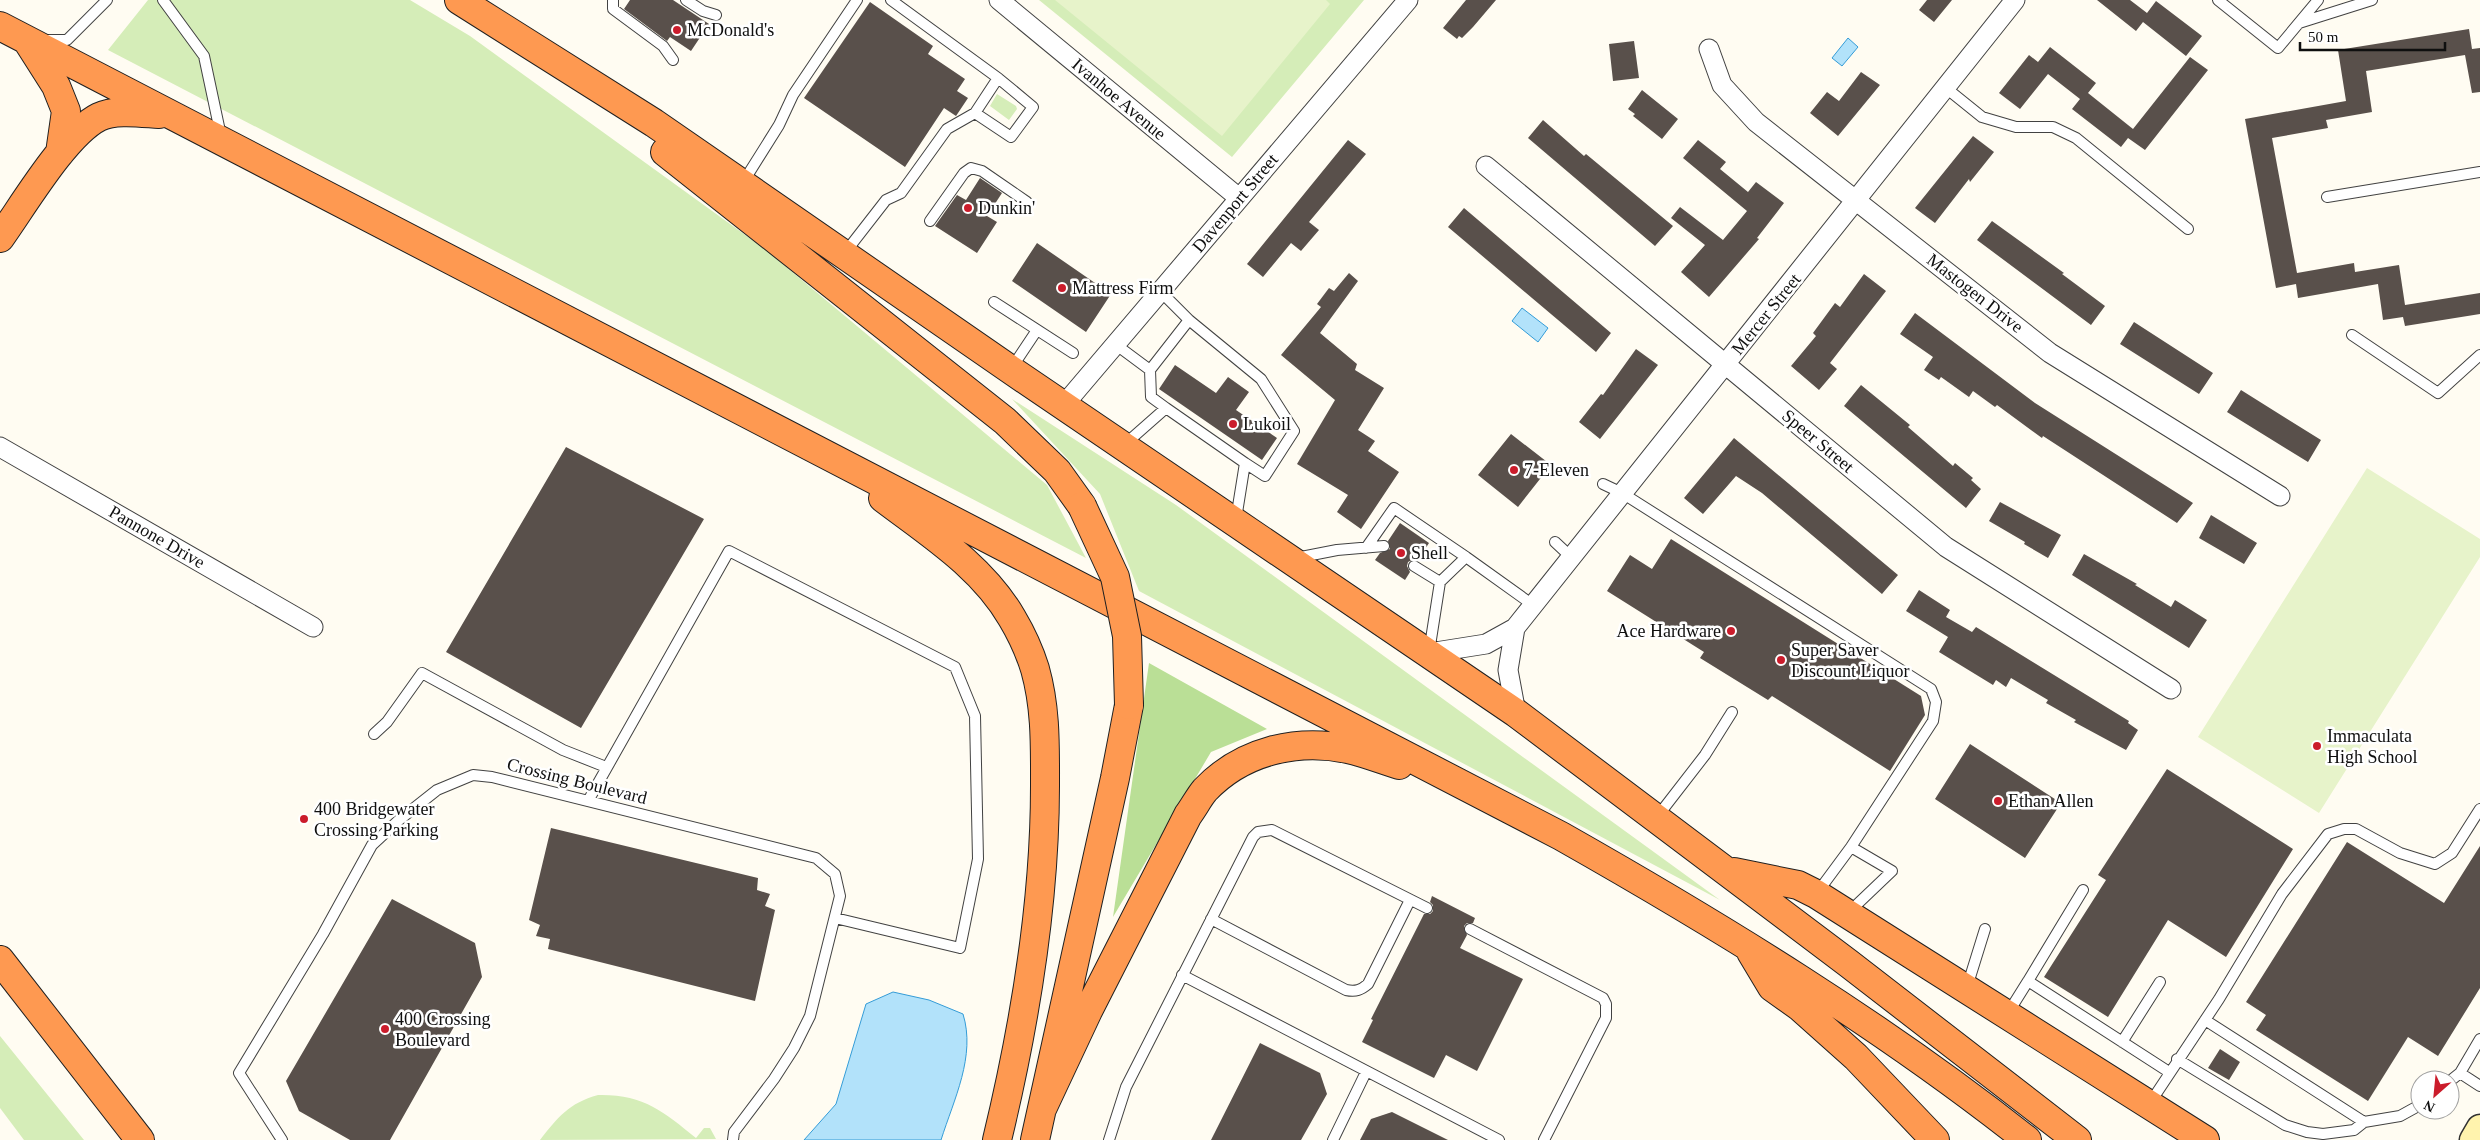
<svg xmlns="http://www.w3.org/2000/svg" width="2480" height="1140" font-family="Georgia,serif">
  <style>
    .green { fill: #d5edb8 }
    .forest { fill: #badf96 }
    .pitch { fill: #e7f3ca }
    .water { fill: #b2e2fa; stroke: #349cd7 }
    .building { fill: #59504b }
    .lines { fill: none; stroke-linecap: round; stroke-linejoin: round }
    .lane-casing { stroke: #424242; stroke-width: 12 }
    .street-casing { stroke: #424242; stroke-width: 21 }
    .secondary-casing { stroke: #313131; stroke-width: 29 }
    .highway-casing { stroke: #202020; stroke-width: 30 }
    .lane { stroke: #fff; stroke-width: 10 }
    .street { stroke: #fff; stroke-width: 19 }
    .secondary { stroke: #fff3ad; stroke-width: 26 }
    .highway { stroke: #fe9951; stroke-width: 28 }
    .highway-bridge-casing { stroke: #202020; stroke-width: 30; stroke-linecap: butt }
    .highway-bridge { stroke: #fe9951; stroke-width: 28 }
    .poi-dot { fill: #cb1c2b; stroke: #fff; stroke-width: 2 }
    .labels { text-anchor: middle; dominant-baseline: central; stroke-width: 5; stroke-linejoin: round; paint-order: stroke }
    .poi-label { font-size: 18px; fill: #0f0f0f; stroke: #fff; text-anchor: start }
    .street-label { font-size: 18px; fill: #0f0f0f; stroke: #fff }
  </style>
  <rect width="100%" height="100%" fill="#fffcf2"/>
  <path class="green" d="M148,0H410L470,36L766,250L1047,485L1086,558L108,50Z
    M1039,0H1364L1232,157Z
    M997,94L1016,106L1017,109L1009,120L990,106Z
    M1012,399L1176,505L1720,900L1139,591L1100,494Z
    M0,1036L84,1140H24L0,1108Z
    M598,1095C643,1094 663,1111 696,1138L704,1128H710L716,1139L540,1140C558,1117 569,1103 598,1095Z"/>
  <path class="forest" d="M1149,663L1267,729L1211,752L1113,917Z"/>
  <path class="pitch" d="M1055,0H1326L1330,4L1222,136Z
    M2367,468L2480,539V557L2319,813L2198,737Z"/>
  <path class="water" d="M1848,38L1858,47L1842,66L1832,58Z
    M1522,308L1548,328L1538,342L1512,321Z
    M893,992L929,1000L963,1014C976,1056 954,1099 941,1140H804L836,1104L866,1004Z"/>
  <path class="building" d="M630,0H673L709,24L691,51L670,37L667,41L624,9Z
    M1466,0H1496L1473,27L1462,38L1459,36L1457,39L1443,28Z
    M1927,0H1952L1934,22L1919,10Z
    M2097,0H2130L2147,13L2156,1L2202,36L2186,56L2143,22L2136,31Z
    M870,2L933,46L928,54L965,79L957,91L968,98L956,116L944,108L905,167L804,98Z
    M2469,29L2472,49L2480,48V92L2472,93L2465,55L2366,71L2372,112L2326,120L2328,128L2272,138L2297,273L2354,263L2355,272L2399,265L2405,305L2480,293V314L2405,326L2403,317L2383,320L2378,284L2298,298L2296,284L2276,288L2245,119L2346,101L2338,50Z
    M1634,41L1639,78L1613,81L1609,44Z
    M2050,47L2096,83L2088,93L2133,129L2190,57L2208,70L2145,150L2128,138L2121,147L2072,109L2080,99L2048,74L2020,109L1999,93L2029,55L2038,62Z
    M1861,72L1880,85L1838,136L1810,113L1827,92L1839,101Z
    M1642,90L1678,119L1662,139L1633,116L1635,114L1628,109Z
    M1543,120L1584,156L1586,154L1673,226L1655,246L1528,138Z
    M1973,136L1994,152L1970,182L1969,179L1935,223L1915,208Z
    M1348,140L1366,154L1309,222L1319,230L1301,251L1291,243L1263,277L1247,264Z
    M1698,140L1726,162L1720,169L1748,192L1756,182L1784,203L1757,238L1759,239L1709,297L1681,272L1705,245L1671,218L1680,207L1723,240L1747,211L1683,158Z
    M980,178L1002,193L987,216L997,222L977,253L935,226L957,195L966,200Z
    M1464,208L1611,333L1596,352L1448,227Z
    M1992,221L2064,273L2062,274L2105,306L2091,325L1977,240Z
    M1037,243L1111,294L1086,332L1012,281Z
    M1349,273L1358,281L1320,333L1357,364L1355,370L1384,388L1358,430L1375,441L1368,451L1399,472L1361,529L1337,512L1348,495L1297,464L1335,400L1281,355L1321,307L1317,304L1329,288L1334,291Z
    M1864,274L1886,291L1830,363L1837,369L1819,390L1791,366L1816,336L1813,333L1835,303L1840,307Z
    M1915,313L2035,403L2193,503L2177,523L2043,436L2042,438L1997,405L1995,407L1973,391L1969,397L1941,377L1939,380L1924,370L1933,357L1900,334Z
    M2134,322L2213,373L2199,394L2120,344Z
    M1636,349L1658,365L1600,439L1579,422L1601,394L1603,395Z
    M1175,365L1216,393L1228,377L1249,392L1236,410L1277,438L1262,460L1159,389Z
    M1861,385L1910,425L1908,427L1953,466L1955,463L1973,478L1971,480L1981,489L1966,508L1844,406Z
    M2241,390L2321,440L2308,462L2227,412Z
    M1511,434L1551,465L1518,507L1478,475Z
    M1734,438L1898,575L1882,594L1762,493L1736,476L1703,514L1684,498Z
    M566,447L704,519L581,728L446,652Z
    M2000,502L2061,535L2048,558L2024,544L2025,542L1989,521Z
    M2211,515L2257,543L2244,564L2199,538Z
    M1400,523L1429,543L1418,560L1414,559L1408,562L1407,566L1410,572L1405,580L1375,560L1380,553L1390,549L1388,541Z
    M1671,539L1921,696L1925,715L1890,771L1772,696L1768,700L1700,658L1704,652L1607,591L1630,555L1652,569Z
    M2084,554L2137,584L2135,585L2171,607L2175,600L2207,620L2189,648L2072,575Z
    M1919,590L1950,610L1946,617L1972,632L1976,627L2129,721L2128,723L2138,730L2126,750L2074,722L2076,720L2046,703L2048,700L2011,678L2006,687L1996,680L1993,685L1939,652L1948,637L1906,611Z
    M1970,744L2061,803L2025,858L1935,799Z
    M2167,769L2293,849L2226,957L2168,920L2108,1017L2044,977L2106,880L2098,875Z
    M551,828L758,878L757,890L770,894L765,906L775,910L755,1001L548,949L550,939L536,936L540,925L529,920Z
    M2347,842L2444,903L2480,846V988L2438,1056L2408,1037L2368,1101L2256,1030L2266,1015L2246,1002Z
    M1432,896L1475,918L1473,923H1467L1464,926L1467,935L1460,948L1523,979L1477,1071L1446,1055L1434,1078L1362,1042L1373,1020L1371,1019L1424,914H1430L1433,911V905L1430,902Z
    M392,899L475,943L482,977L390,1140H350L299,1111L286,1081Z
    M1260,1043L1320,1073L1327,1094L1301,1140H1211Z
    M2220,1049L2240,1062L2229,1080L2208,1068Z
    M1392,1112L1448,1140H1360L1371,1119Z"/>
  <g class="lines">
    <defs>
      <path id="lane" d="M163,0L204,56L221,136
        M613,0V9L663,46L673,60
        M686,0L703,11L716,15
        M2218,0L2278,48L2318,0
        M2299,23L2372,0
        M43,40H67L107,0
        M1946,88L1982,117L2016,127H2053L2076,138L2188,229
        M975,113L998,78
        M742,184L779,125L793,95L857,0
        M2327,197L2480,172
        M930,221L964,173L971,168L982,171L1027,202
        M844,254L886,200L901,193L947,129L975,113L1011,137L1033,107L998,78L891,0
        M994,302L1073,353
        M1189,320L1261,379L1294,431L1265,476L1245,463
        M2352,335L2438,393L2480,355
        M1115,344L1150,370L1151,397L1166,408
        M1011,369L1037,330
        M1150,370L1189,320L1160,291
        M1124,445L1166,408L1245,463L1236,519
        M1603,484L1622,493L1931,689L1936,702L1933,721L1851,847L1817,893
        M1555,542L1571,557
        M1366,548L1394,508L1466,557
        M1296,558L1337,550L1384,546
        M1414,566L1440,582L1429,652
        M1440,582L1466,557L1533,605
        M374,734L387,722L422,673L563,750L606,767
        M588,801L729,551L955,667L975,716L978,859L960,948L835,918
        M1657,817L1705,755L1732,712
        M2083,890L2028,981L2169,1072
        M1849,912L1892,871L1851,847
        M1211,919L1346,990C1356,992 1361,990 1368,984L1410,900
        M1470,929L1603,998L1606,1004V1018L1544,1140
        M1182,975L1499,1140
        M1967,987L1985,929
        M2008,1013L2028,981
        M2205,1020L2364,1122
        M2122,1042L2160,982
        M2177,1059L2285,1125L2307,1132L2323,1134L2354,1130L2364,1122L2400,1116L2420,1105
        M2460,1073L2480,1039
        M2450,1081L2460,1073L2480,1086
        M2150,1103L2219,999L2282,894L2328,834L2344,829H2356L2400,853L2435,864L2452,853L2480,809
        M282,1140L239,1073L323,934L372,845L399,820L437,790L473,775L492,777L816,858L835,874L840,896L810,1016L794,1048L774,1079L734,1132L733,1140
        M1109,1140L1126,1087L1253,837L1258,832L1272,830L1427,908
        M1333,1140L1366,1072"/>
      <path id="street" d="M999,0L1239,198
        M1709,49L1722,85L1756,122L2050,353L2280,496
        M1486,166L1946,547L2171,689
        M1063,406L1408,0
        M0,447L313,627
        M1515,628L1508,670L1516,713
        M1429,653L1486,644L1515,628L2015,0"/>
      <path id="secondary" d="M2473,1140L2480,1128"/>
      <path id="highway" d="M459,0L654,123L1011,370L1516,713L1848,963L2077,1140
        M0,26L1561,836C1720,926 1883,1026 2027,1140
        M28,42L56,86L66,111L60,153
        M665,152L1005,421L1057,471L1082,506
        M0,238C23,206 65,134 99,117C115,109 142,113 159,114
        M883,498C929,533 982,566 1012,618C1021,633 1030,653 1035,669C1046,708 1045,746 1045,786C1045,905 1025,1024 997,1140
        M1734,872L1798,885L1816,894L2205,1140
        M1751,952L1772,987L1800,1007L1856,1057L1935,1140
        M0,960L140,1140
        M1042,1109L1088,1011L1188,815C1194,807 1199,797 1205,790C1242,751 1297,738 1348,749C1366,753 1383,760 1399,765
        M1035,1140L1115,778L1129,705"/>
    </defs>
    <use href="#lane" class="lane-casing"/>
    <use href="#street" class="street-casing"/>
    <use href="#secondary" class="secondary-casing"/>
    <use href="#highway" class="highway-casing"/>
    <use href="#lane" class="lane"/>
    <use href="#street" class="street"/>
    <use href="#secondary" class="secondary"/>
    <use href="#highway" class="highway"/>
    <defs>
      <path id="highway-bridge" d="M1082,506L1115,577L1127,636L1129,705"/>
    </defs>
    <use href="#highway-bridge" class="highway-bridge-casing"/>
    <use href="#highway-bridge" class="highway-bridge"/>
  </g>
  <g class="poi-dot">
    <circle cx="677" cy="30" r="5"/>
    <circle cx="968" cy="208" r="5"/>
    <circle cx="1062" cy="288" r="5"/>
    <circle cx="1233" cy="424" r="5"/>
    <circle cx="1514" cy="470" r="5"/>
    <circle cx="1401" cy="553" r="5"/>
    <circle cx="1731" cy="631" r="5"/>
    <circle cx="1781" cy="660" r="5"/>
    <circle cx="2317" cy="746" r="5"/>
    <circle cx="1998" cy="801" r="5"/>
    <circle cx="304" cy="819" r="5"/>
    <circle cx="385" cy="1029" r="5"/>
  </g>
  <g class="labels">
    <g class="poi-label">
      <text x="687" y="30">McDonald's</text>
      <text x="978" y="208">Dunkin'</text>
      <text x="1072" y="288">Mattress Firm</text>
      <text x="1243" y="424">Lukoil</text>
      <text x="1524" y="470">7-Eleven</text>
      <text x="1411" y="553">Shell</text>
      <text x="1721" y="631" text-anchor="end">Ace Hardware</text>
      <text x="1791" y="650">Super Saver<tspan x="1791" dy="21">Discount Liquor</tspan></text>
      <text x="2327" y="736">Immaculata<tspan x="2327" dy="21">High School</tspan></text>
      <text x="2008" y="801">Ethan Allen</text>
      <text x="314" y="809">400 Bridgewater<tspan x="314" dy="21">Crossing Parking</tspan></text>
      <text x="395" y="1019">400 Crossing<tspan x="395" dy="21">Boulevard</tspan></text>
    </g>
    <g class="street-label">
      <text transform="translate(1119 99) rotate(40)">Ivanhoe Avenue</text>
      <text transform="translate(1235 203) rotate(-50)">Davenport Street</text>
      <text transform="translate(1975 293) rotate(38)">Mastogen Drive</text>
      <text transform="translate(1766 314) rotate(-51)">Mercer Street</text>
      <text transform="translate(1818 441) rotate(40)">Speer Street</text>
      <text transform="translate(157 537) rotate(30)">Pannone Drive</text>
      <text transform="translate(577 781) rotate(14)">Crossing Boulevard</text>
    </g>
  </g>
  <g transform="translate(2435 1095) rotate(207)"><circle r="24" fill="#ffffff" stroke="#9f9f9f"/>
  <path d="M0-4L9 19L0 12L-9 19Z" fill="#cb1c2b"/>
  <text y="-8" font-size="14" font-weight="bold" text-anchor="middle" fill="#0f0f0f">N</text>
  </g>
  <path d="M2300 42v8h145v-8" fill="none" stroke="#0f0f0f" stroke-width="2.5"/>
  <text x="2308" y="42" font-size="15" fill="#0f0f0f" stroke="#ffffff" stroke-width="4" paint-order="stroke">50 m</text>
</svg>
